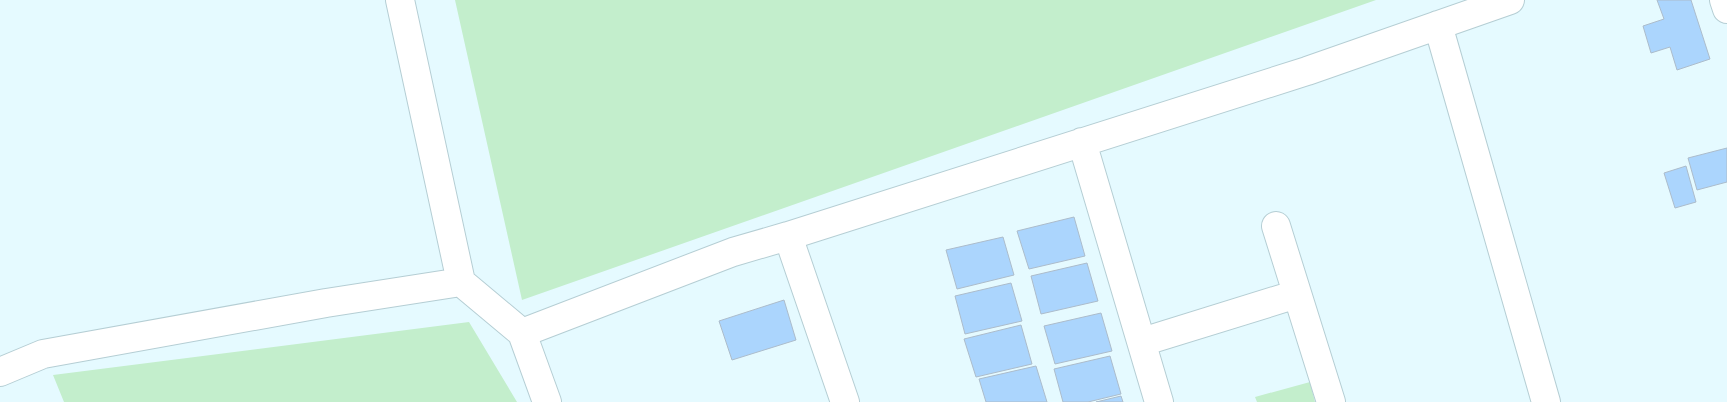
<svg xmlns="http://www.w3.org/2000/svg" width="1727" height="402" font-family="Manrope,sans-serif">
  <style>
    .green { fill: #c3eecc }
    .building { fill: #abd5fd; stroke: #acbccb }
    .lines { fill: none; stroke-linecap: round; stroke-linejoin: round }
    .minor-casing { stroke: #b5ced4; stroke-width: 30 }
    .minor { stroke: #fff; stroke-width: 28 }
  </style>
  <rect width="100%" height="100%" fill="#e5faff"/>
  <path class="green" d="M455,0H1376L522,300Z
    M469,322L517,402H64L53,375Z
    M1310,382L1315,402H1257L1255,397Z"/>
  <path class="building" d="M1657,0H1691L1710,59L1677,70L1670,47L1651,53L1643,26L1664,19Z
    M1727,148V182L1697,190L1688,158Z
    M1686,166L1696,202L1675,208L1664,173Z
    M1074,217L1085,256L1029,269L1017,231Z
    M1003,237L1014,275L957,289L946,250Z
    M1087,263L1098,301L1041,314L1031,276Z
    M1011,283L1022,321L965,334L955,296Z
    M784,300L796,340L732,360L719,321Z
    M1101,313L1112,351L1055,364L1044,326Z
    M1021,325L1032,364L976,377L964,339Z
    M1110,356L1121,394L1088,402H1063L1054,369Z
    M1036,366L1047,402H986L979,379Z
    M1121,396L1123,402H1096Z"/>
  <g class="lines">
    <defs>
      <path id="minor" d="M400,0L461,282
        M1724,0L1727,9
        M1438,25L1546,402
        M1082,142L1159,402
        M1276,226L1331,402
        M788,236L845,402
        M522,333L547,402
        M1142,342L1297,294
        M0,372L43,354L326,303L461,282L522,333L733,252L788,236L1307,71L1510,0"/>
    </defs>
    <use href="#minor" class="minor-casing"/>
    <use href="#minor" class="minor"/>
  </g>
</svg>
